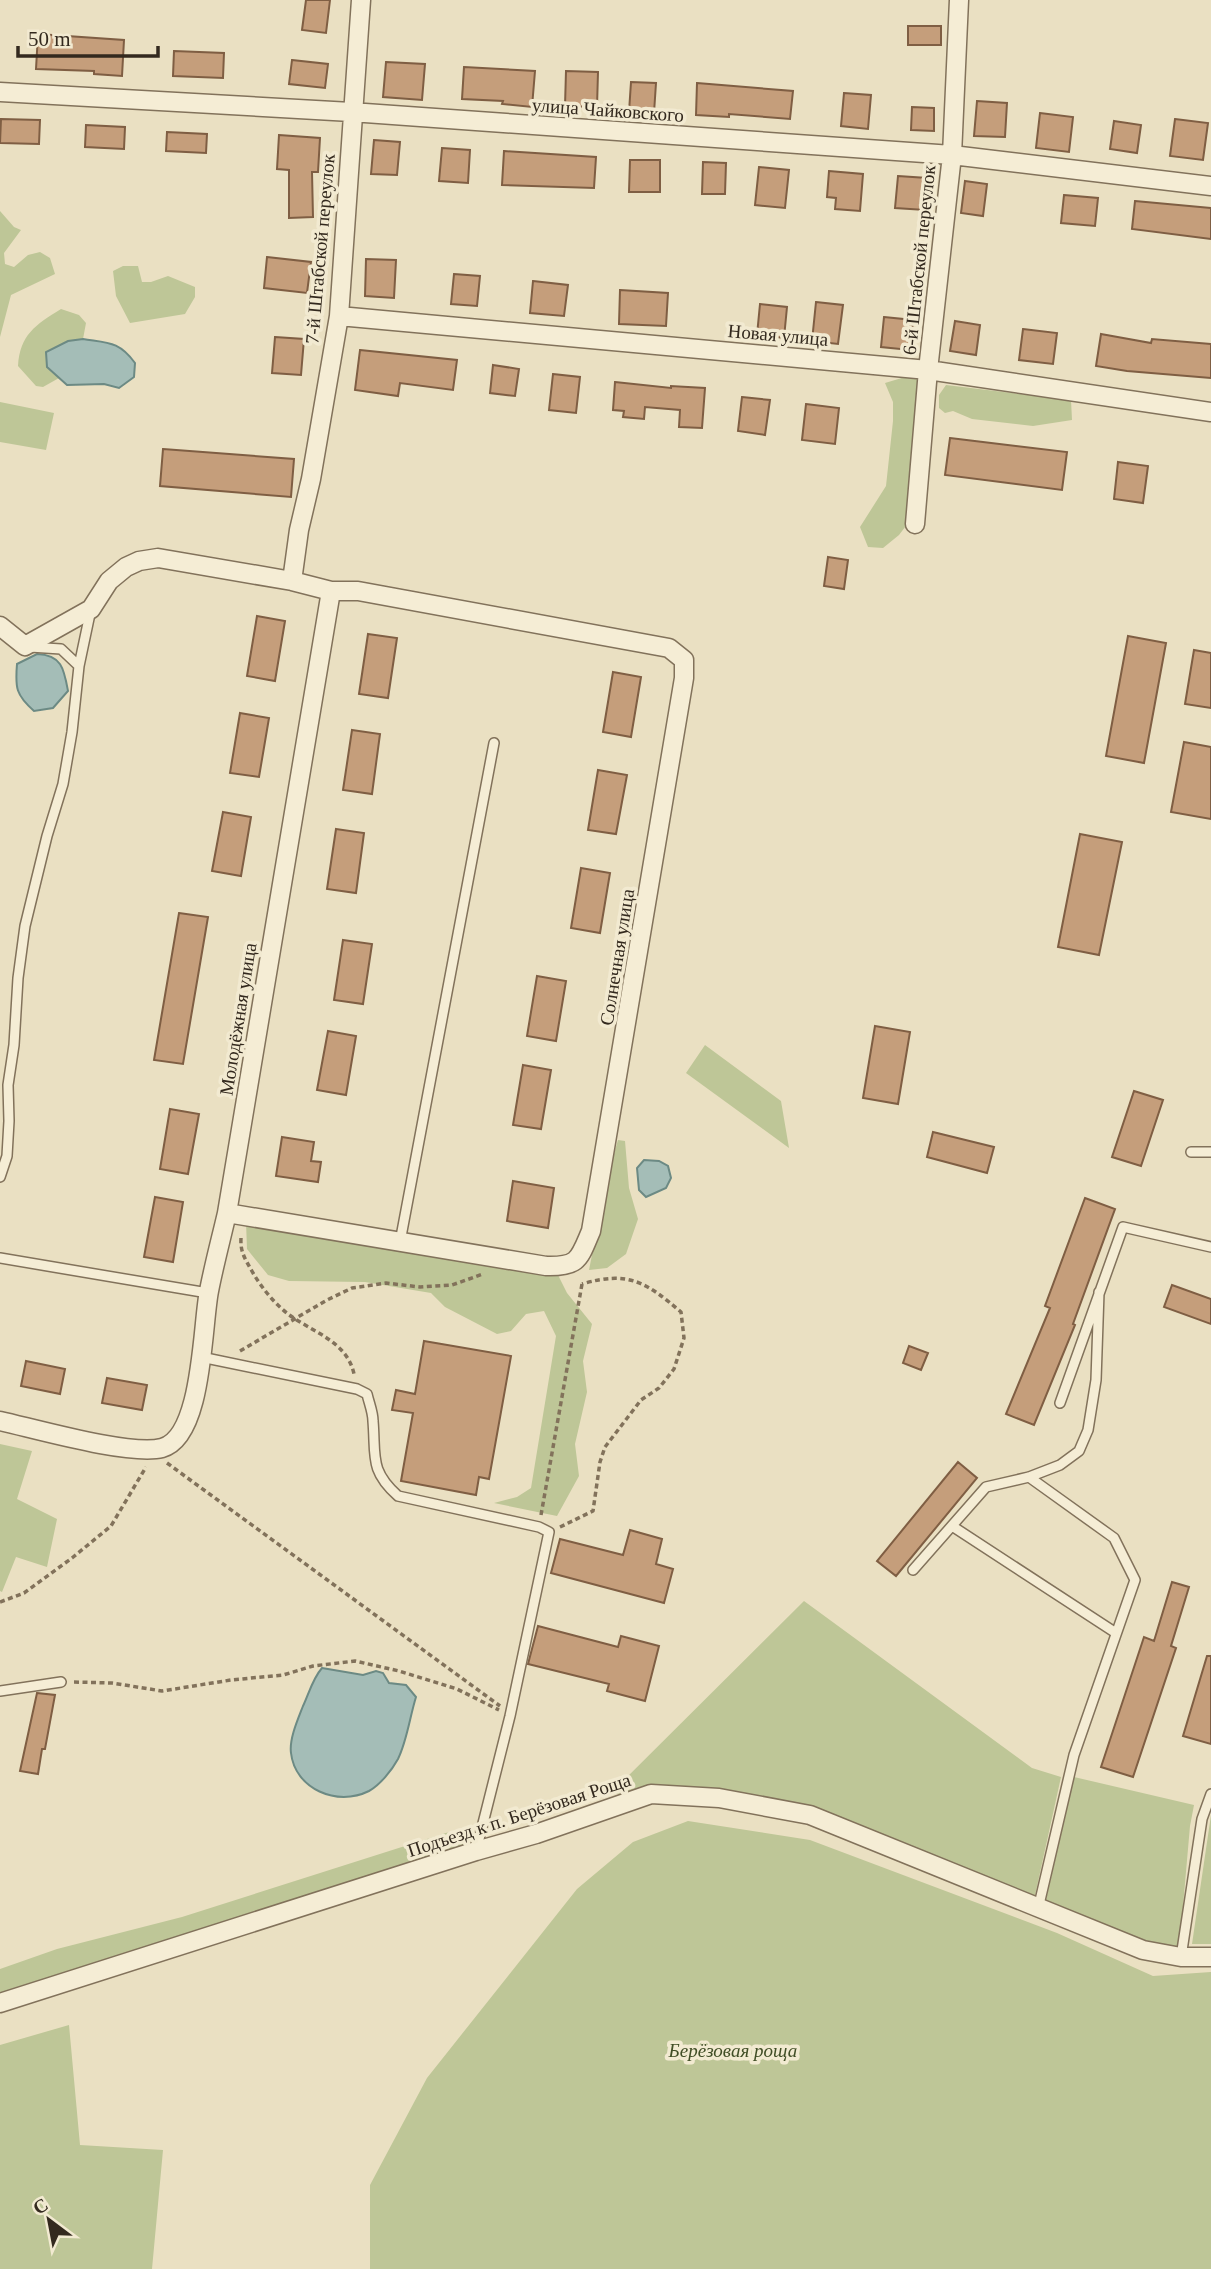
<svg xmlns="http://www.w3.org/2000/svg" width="1211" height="2269" font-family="Georgia,serif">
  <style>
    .green { fill: #bec697 }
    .water { fill: #a4bdb7; stroke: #6c8a84; stroke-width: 2 }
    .building { fill: #c59e7b; stroke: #7f5e43; stroke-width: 2 }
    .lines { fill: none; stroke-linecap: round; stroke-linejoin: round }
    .service-casing { stroke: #82725b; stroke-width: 12 }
    .minor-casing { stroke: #82725b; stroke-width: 21 }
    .path { stroke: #82725b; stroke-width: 3.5; stroke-dasharray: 5 3.5; stroke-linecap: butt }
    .service { stroke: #f5edd5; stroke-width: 9 }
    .minor { stroke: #f5edd5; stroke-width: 18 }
    .labels { text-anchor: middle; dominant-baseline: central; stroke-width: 7; stroke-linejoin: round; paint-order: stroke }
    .street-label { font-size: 19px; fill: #33291e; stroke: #f2ead1 }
    .park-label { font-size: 19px; font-style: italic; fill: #414e26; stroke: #f2ead1 }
  </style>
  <rect width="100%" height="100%" fill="#eae0c2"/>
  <path class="green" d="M0,211L14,227L21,230L4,253L5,264L14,267L28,255L40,252L50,258L55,274L11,295L0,337Z
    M123,266H138L142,282H151L168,276L195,287V297L185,314L130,323L116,296L113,271Z
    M61,309L79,315L86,323L83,339L68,341L47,367L59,378L43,387L36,386L18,366C20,335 35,325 61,309Z
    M905,377H922L912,518L899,535L883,548L868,547L860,527L886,486L893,421V402L885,383Z
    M946,385L1071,400L1072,420L1033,426L972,419L953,411L945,413L939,408V395Z
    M0,402L54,413L46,450L0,442Z
    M705,1045L781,1101L789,1148L686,1073Z
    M618,1140L625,1141L629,1188L638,1219L626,1254L607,1268L589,1270L608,1174Z
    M246,1222L556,1271L567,1293L592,1324L583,1361L587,1392L575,1444L579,1476L557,1516L494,1503L517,1497L531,1488L556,1336L544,1311L526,1314L511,1331L497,1334L445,1307L431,1293L365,1282L289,1281L268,1275L247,1249Z
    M0,1444L32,1451L17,1499L57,1519L47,1567L16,1557L2,1592L0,1591Z
    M804,1601L1032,1768L1061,1777L1034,1900L810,1810L653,1789L609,1795Z
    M1074,1777L1194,1805L1190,1826L1179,1952L1142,1946L1045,1904Z
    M1211,1815V1944H1192Z
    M688,1821L810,1840L1057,1933L1153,1976L1211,1972V2269H370V2185L427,2078L577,1889L633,1842Z
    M449,1832L459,1833L467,1845L0,1995V1969L57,1949L182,1917Z
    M69,2025L80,2145L163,2150L152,2269H0V2045Z"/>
  <path class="water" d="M83,339C108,343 119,341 135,363L134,377L119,388L104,384L67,385L47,367L46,352L68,341Z
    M37,654C62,655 64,669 68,691L53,708L34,711C16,695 15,688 17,664Z
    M644,1160L659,1161L668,1166L671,1178L666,1188L646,1197L639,1190L637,1168Z
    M322,1668L363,1675L376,1671L383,1673L389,1683L406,1685L416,1697C410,1716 407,1741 398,1759C392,1770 380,1785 369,1791C337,1807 295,1789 291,1753C289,1739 298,1719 303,1706C309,1693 313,1678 322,1668Z"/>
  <path class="building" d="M306,0H330L326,33L302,30Z
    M908,26H941V45H908Z
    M38,34L124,40L122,76L94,74V71L36,69Z
    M174,51L224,53L223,78L173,76Z
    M292,60L328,64L325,88L289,84Z
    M386,62L425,64L422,100L383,97Z
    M464,67L535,71L532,107L502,104L503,101L462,99Z
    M566,71L598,72L597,107L565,106Z
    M631,82L656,83L654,113L629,112Z
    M697,83L793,91L790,119L729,114V117L696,115Z
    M844,93L871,95L868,129L841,126Z
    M977,101L1007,103L1005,137L974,136Z
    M912,107L934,108V131L911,130Z
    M1040,113L1073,117L1069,152L1036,148Z
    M1,119L40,120L39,144L0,143Z
    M1175,119L1208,123L1203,160L1170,156Z
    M1114,121L1141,125L1137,153L1110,149Z
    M86,125L125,127L124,149L85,147Z
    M167,132L207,134L206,153L166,151Z
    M279,135L320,138L318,172H312L313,217L289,218V170L277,169Z
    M374,140L400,142L397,175L371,174Z
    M442,148L470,150L468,183L439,181Z
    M504,151L596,157L594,188L502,185Z
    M630,160H660V192H629Z
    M703,162L726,163L725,194H702Z
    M759,167L789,170L785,208L755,205Z
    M829,171L863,174L860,211L835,209L836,198L827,197Z
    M898,176L927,178L925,210L895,208Z
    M965,181L987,184L983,216L961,213Z
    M1064,195L1098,198L1095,226L1061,223Z
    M1135,201L1211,208V239L1132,229Z
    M267,257L311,262L307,293L264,288Z
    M366,259L396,260L394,298L365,296Z
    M454,274L480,276L477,306L451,304Z
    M533,281L568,285L564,316L530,313Z
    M620,290L668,293L666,326L619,324Z
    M816,302L843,305L838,344L812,341Z
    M760,304L787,307L784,338L757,335Z
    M884,317L913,320L910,350L881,347Z
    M955,321L980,325L976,355L950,351Z
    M1023,329L1057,333L1053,364L1019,360Z
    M1101,334L1151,343L1152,339L1211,344V378L1127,371L1096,366Z
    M275,337L304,339L301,375L272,373Z
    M360,350L457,360L453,390L400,383L398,396L355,390Z
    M493,365L519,369L515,396L490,393Z
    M553,374L580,377L576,413L549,410Z
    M615,382L671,388V386L705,388L702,428L679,427L680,410L645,407L644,419L623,417L624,411L613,410Z
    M742,397L770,400L765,435L738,431Z
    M806,404L839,408L835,444L802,440Z
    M950,438L1067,452L1062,490L945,475Z
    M163,449L294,459L291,497L160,486Z
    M1118,462L1148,466L1143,503L1114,499Z
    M828,557L848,560L844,589L824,586Z
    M257,616L285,621L275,681L247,676Z
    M368,634L397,638L388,698L359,694Z
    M1128,636L1166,643L1144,763L1106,756Z
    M1194,650L1211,653V708L1185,704Z
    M613,672L641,677L631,737L603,732Z
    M240,713L269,718L259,777L230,773Z
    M352,730L380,734L372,794L343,790Z
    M1184,742L1211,747V819L1171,812Z
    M598,770L627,775L616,834L588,830Z
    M223,812L251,817L241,876L212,871Z
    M336,829L364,833L356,893L327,889Z
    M1080,834L1122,842L1099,955L1058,947Z
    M581,868L610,873L600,933L571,928Z
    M179,913L208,917L183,1064L154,1060Z
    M343,940L372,944L363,1004L334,1000Z
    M537,976L566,981L556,1041L527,1036Z
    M875,1026L910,1032L898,1104L863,1098Z
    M328,1031L356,1036L346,1095L317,1090Z
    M523,1065L551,1070L541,1129L513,1125Z
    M1134,1091L1163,1100L1141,1166L1112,1157Z
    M170,1109L199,1114L188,1174L160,1169Z
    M933,1132L994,1147L987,1173L927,1157Z
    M282,1137L314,1142L311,1161L321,1162L318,1182L276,1176Z
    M513,1181L554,1188L548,1228L507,1221Z
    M155,1197L183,1202L173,1262L144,1257Z
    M1085,1198L1115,1209L1073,1324L1075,1325L1034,1425L1006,1414L1050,1308L1045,1306Z
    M1172,1285L1211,1299V1324L1164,1307Z
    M424,1341L511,1356L489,1479L479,1477L476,1495L401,1481L413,1413L392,1410L396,1390L415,1394Z
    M909,1346L928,1353L921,1370L903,1363Z
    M26,1361L65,1369L60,1394L21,1386Z
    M107,1378L147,1385L142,1410L102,1403Z
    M958,1462L977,1478L896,1576L877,1561Z
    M630,1530L662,1539L656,1564L673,1569L664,1603L551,1573L560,1539L623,1555Z
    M1172,1582L1189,1587L1171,1646L1176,1648L1133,1777L1101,1767L1144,1637L1154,1641Z
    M538,1626L618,1647L621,1636L659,1646L645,1701L607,1691L609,1684L528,1664Z
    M1207,1656H1211V1744L1183,1736Z
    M37,1693L55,1695L45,1749H42L38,1774L20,1771Z"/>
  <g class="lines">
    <defs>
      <path id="service" d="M79,666L91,609
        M1191,1152H1211
        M0,1177L7,1156L9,1121L8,1085L14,1045L18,978L25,926L47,836L63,784L72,732L79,666L61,649L30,647
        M400,1242L494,743
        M0,1258L208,1293
        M201,1357L357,1389L367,1394C369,1403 373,1412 373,1421C376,1456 369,1470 398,1496L539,1527L549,1532L510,1716L476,1851
        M1060,1403L1123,1227L1211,1247
        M1029,1477L1114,1538L1135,1580L1074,1755L1038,1909
        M952,1526L1116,1633
        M913,1570L986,1487L1029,1477L1060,1465L1079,1451L1088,1430L1096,1380L1099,1292
        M0,1691L61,1682
        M1181,1957L1202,1819L1211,1794"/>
      <path id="minor" d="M0,92L351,112L952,155L1211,186
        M339,316L928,370L1211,412
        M915,524L928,370L952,155L959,0
        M292,581L299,530L311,479L339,316L361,0
        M0,626L25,646L91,609L109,581L126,567L139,561L158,558L292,581L331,591H358L669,648L684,660V678L591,1231C579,1259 579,1267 546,1266L227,1213
        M0,1421C36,1429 130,1456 162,1448C203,1437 202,1326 209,1291C214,1265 221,1239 227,1213L331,591
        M0,2003L476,1851L536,1834L651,1794L719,1798L810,1815L1143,1950L1181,1957H1211"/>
    </defs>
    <use href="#service" class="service-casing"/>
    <use href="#minor" class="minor-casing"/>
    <path class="path" d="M241,1238C240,1253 246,1260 253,1273C262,1288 274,1303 288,1314C312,1332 347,1341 354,1374
      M240,1351L327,1300L352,1288L386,1283L420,1287L452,1285L483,1274
      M167,1463L500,1706
      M541,1515L582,1284
      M560,1527L593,1511L600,1462L605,1447L641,1400L659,1388L674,1369L684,1338L681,1312C647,1283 629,1270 582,1284
      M0,1602L24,1593L72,1558L111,1526L146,1467
      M74,1682L112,1683L162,1691L231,1680L283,1675L313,1666L355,1661L399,1671L457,1689L499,1710"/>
    <use href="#service" class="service"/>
    <use href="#minor" class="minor"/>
  </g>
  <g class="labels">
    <g class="street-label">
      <text transform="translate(608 110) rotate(4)">улица Чайковского</text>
      <text transform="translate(320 249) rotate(-85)">7-й Штабской переулок</text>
      <text transform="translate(919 260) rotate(-84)">6-й Штабской переулок</text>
      <text transform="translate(778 335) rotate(5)">Новая улица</text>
      <text transform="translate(617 957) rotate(-81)">Солнечная улица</text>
      <text transform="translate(238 1019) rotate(-81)">Молодёжная улица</text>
      <text transform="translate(519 1815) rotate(-18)">Подъезд к п. Берёзовая Роща</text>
    </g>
    <g class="park-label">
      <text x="733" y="2050">Берёзовая роща</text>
    </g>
  </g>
  <g transform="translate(49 2220) rotate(328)" stroke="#f2ead1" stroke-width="5" paint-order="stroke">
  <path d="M0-5L12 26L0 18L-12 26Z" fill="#33291e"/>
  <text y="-10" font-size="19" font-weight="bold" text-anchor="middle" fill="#33291e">С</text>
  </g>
  <path d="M18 46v10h140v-10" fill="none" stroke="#33291e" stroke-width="3.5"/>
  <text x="28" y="46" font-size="21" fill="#33291e" stroke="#f2ead1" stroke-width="5" paint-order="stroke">50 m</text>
</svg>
